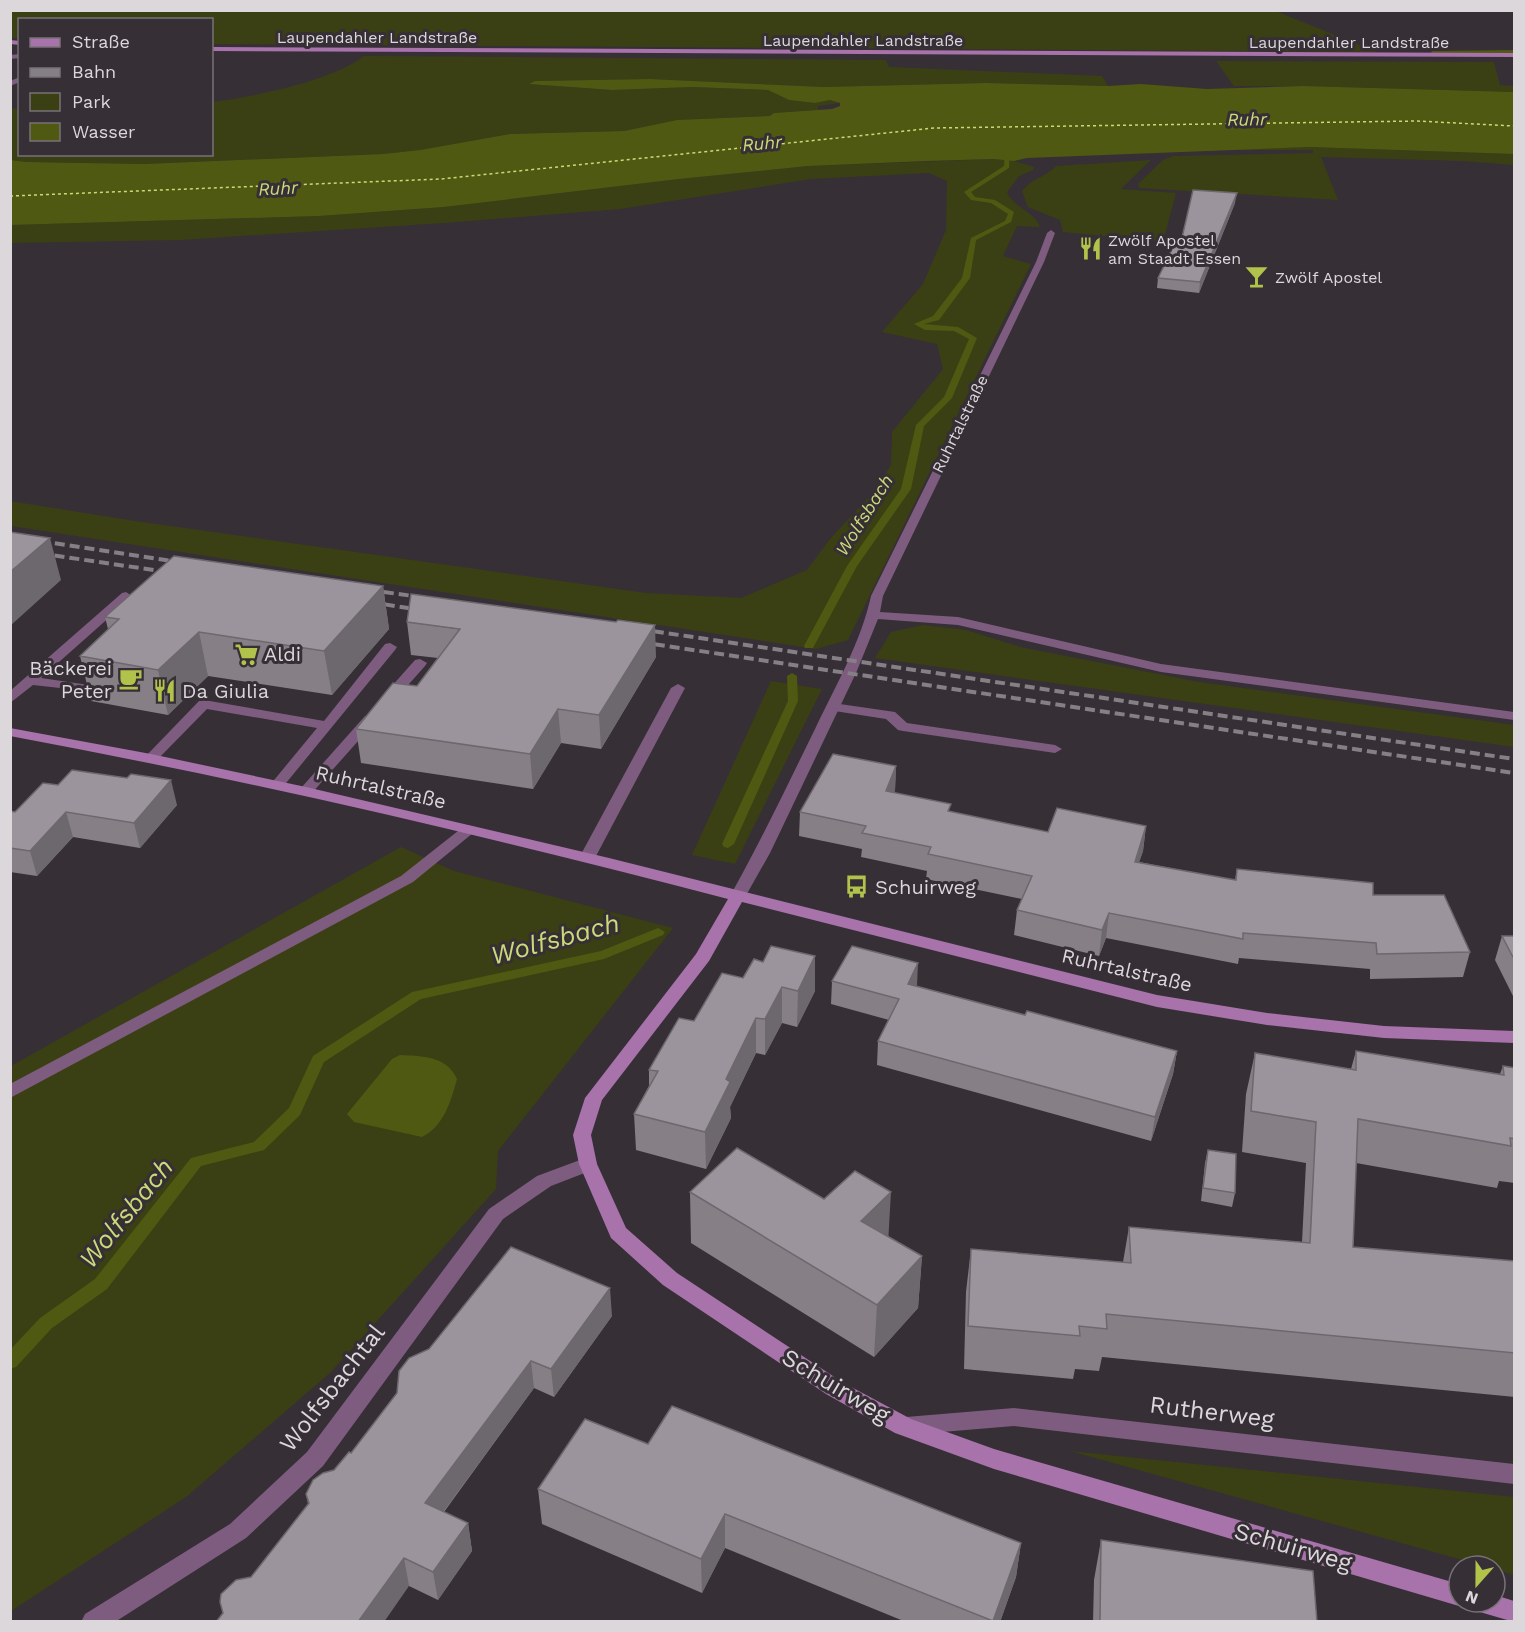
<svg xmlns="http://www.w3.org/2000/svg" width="1525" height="1632" font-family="'Work Sans',sans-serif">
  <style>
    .green { fill: #3a4013 }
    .water { fill: #505911 }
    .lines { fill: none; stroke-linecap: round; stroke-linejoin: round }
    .stream { fill: #505911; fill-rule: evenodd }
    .ferry { stroke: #cbda79; stroke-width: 1.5; stroke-dasharray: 3 3; stroke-linecap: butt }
    .lane { fill: #7e5c7f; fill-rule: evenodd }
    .street { fill: #7e5c7f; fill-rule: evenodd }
    .secondary { fill: #a872ab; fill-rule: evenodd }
    .rail-far1 { stroke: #858085; stroke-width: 3; stroke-dasharray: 8 4.5; stroke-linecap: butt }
    .rail { stroke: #858085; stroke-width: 4; stroke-dasharray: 10 5; stroke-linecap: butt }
    .wall { fill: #867f86 }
    .shaded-wall { fill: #6d686d }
    .building { fill: #9c949c; stroke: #6d686d; stroke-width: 1.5 }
    .labels { text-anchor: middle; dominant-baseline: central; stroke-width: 6; stroke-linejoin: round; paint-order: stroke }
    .far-street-label { font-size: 16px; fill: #dbd7db; stroke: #362f36 }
    .far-poi-label { font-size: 16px; fill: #dbd7db; stroke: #362f36; text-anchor: start }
    .far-water-label { font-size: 18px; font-style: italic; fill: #cbda79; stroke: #362f36 }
    .poi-label { font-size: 20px; fill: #dbd7db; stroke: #362f36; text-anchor: start }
    .street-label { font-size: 20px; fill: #dbd7db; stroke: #362f36 }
    .near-street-label { font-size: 24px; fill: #dbd7db; stroke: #362f36 }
    .near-water-label { font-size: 26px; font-style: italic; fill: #cbda79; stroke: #362f36 }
  </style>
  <rect width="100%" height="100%" fill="#362f36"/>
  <path class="green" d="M11,10H1273L1377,52L212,44V20H20L19,38H11Z
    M364,56L886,60L889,67L1102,76L1108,86L985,83L824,87L650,79L535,81L530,84L612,90L692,87L768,90L789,100L815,103L830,100L840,103L818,106V110L774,113L771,116L677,120L624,131L510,134L420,150L383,154L144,164L26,162L11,160V108L19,109L20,154H212V102C252,97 332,81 364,56Z
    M1216,61L1494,62L1500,85L1514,86V92L1303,86H1234Z
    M1310,147L1514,154V165L1463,161L1321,157L1338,200L1139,188L1138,184L1163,160L1173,156L1313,153V150H1213Z
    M995,159L1014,161L1034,167L1033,170L1019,176L1007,192C1013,208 1035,211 1040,227L1017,226L1003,256L1031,264L848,640L816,649L11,526L10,501L135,521L646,593L741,598L807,570L830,539L872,494L891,465L892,432L943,369L937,344L882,332L923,284L946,230L947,181L929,173L811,179L620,209L444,223L180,240L11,243V225L319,216L444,207L679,179L808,166Z
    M1151,160L1121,189L1176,193L1163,242L1063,232L1060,220L1028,207L1022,191C1032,178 1046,177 1056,166Z
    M923,625L966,630L1020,647L1199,682L1514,725V747L875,658L891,632Z
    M771,681L822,689L735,864L692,855Z
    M401,847L454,871L673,928L498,1151L496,1189L331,1372L186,1497L11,1611V1066Z
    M1070,1451L1514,1497V1575L1495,1569V1566H1484Z"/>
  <path class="water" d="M650,79L824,87L985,83L1108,86L1141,84L1207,89L1303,86L1514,92V154L1310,147L1027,158L1014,161L994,159L927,161L808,166L679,179L444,207L319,216L11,225V160L26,162L144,164L383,154L420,150L510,134L624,131L677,120L770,116L774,113L832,109L840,106V103L830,100L815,103L789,100L768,90L692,87L612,90L529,84L535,81Z
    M400,1055C422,1056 447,1056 457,1079C451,1101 444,1126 422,1137L354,1122L347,1114L392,1059Z"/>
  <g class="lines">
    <path class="stream" d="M1432,51L1514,50V53L1430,54Z
      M1005,146L1010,147L1009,168L971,192L975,197L995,200L1014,212L1011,222L976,240L970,278L939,320L924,324L958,327L977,338L952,398L924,426L911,489L857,566L814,646L813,648H805L804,646L847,566L901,489L916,425L944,397L969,339L954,331L925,330L914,324L933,316L962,278L971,238L1005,221L1008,214L991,203L971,200L964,192L1004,166Z
      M792,673L797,676L798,701L734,844L728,848L724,847L722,844L788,701L787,676Z
      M658,928L665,932L663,935L604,959L421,999L324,1062L300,1115L264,1150L201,1166L107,1289L52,1328L16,1367L10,1369V1350L40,1318L95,1279L191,1158L254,1142L289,1108L313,1056L412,992L601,951Z"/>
    <path class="ferry" d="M10,196L441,179L934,128L1417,121L1514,126"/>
    <path class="lane" d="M20,54V58L10,59V55Z
      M20,77V82L10,86V81Z
      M126,592L132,596L130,599L41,678L96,686L98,689L96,692L33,685L10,703V691L122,593Z
      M390,643L397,647L395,650L282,788H272L270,785L317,728L207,709L156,761H146L144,758L199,701L204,700L324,721L385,644Z
      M420,659L427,663L425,666L393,702H383L381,699L383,696L415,660Z
      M678,684L685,688L595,858L592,861H582L579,858L671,688Z
      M833,703L895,712L907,723L1055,745L1062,749L1055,753L903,731L898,730L886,719L828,710L826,707Z
      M370,715L375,716L377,719L375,722L311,794H301L299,791L301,788L365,716Z
      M468,825L473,827L476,830L473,833L413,882L10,1098V1084L401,876L463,827Z"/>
    <path class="street" d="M1051,230L1055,233L1044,262L883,596L880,612L958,617L1161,664L1514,712V720L1161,672L958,625L878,619L856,673L770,853L744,899H732L730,896C761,841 788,784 816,727C836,685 861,642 871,596L1036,262L1047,233Z
      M588,1157L595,1159L597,1164L595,1169L551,1186L503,1219L323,1466L246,1538L115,1622H81L85,1614L230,1524L307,1452L489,1209L537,1176Z
      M1014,1408L1514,1464V1484L1014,1426L906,1435L898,1433L895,1426L898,1419L906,1417Z"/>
    <path class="secondary" d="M10,40L20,41V45L10,44Z
      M212,47L1514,53V57L212,51Z
      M10,728L151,754L306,787L609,858L1157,995L1267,1013L1384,1026L1514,1031V1043L1384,1038L1267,1025L1157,1007L742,902L709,961L602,1100L591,1135L597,1164L626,1228L677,1273L842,1382L911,1419L994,1449L1459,1584V1602L1467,1603L1459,1606L994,1469L895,1433L826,1394L663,1285L611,1238L579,1164L573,1135L585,1098L696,954L728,899C491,837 252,781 10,736Z
      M1495,1595L1514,1601V1622L1473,1610L1469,1602H1495Z"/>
    <path class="rail-far1" d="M10,537L50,543"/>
    <path class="rail" d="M40,541L185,563
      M10,549L174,573
      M369,590L428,598
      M370,602L426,611
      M639,629L1514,759
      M640,642L1514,773"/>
  </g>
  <path class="wall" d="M1235,203L1199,293L1157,288L1158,278Z
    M383,586L389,629L332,695L208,676L168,715L91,701L80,656L108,629L105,617Z
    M407,622L656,657L601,749L561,743L533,789L361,763L356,729L417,686L438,658L411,655Z
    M896,766L895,790L894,793L951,812L1048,832L1146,826L1143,851L1139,862L1235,880L1237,869L1373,895L1470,952L1463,977L1370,979V969L1239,958L1238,964L1106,938L1099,956L1014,935L1017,910L1022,899L926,879L927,871L861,857L862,849L799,836L800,812Z
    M58,785L177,805L140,848L73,837L37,876L10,872V811L15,812Z
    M1502,936H1515V1000L1495,960Z
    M763,962L815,991L797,1027L782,1023L765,1055L756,1053L730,1107L731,1118L706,1169L636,1150L634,1114L649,1086V1070L694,1021Z
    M832,981L917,986L1025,1015L1177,1051L1173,1074L1151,1141L877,1065L878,1041L889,1020L831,1004Z
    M1356,1051L1500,1074L1503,1066L1515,1068V1183L1499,1181L1497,1188L1356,1163L1353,1247L1515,1261V1397L1102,1357L1099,1371L1075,1369L1073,1379L964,1369L966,1292L971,1249L1123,1262L1129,1227L1302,1242L1306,1163L1242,1152L1246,1094L1255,1053L1351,1069Z
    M1208,1150L1235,1193L1232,1207L1201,1201L1205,1163Z
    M690,1192L888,1236L922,1256L918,1308L874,1357L691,1243Z
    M612,1316L554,1397L534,1388L444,1512L468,1523L472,1551L438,1600L409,1586L308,1504L306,1494L334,1470L351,1453Z
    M648,1444L1021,1543L1016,1577L1000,1622H906L725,1548L702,1593L542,1524L538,1489Z
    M1101,1540L1317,1622H1093L1094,1580Z"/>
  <path class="shaded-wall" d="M1237,193L1235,203L1199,293L1200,282Z
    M50,538L61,580L10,626V572Z
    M383,586L389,629L332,695L324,651Z
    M655,625L656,657L601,749L599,715Z
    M199,632L208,676L168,715L158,670Z
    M558,709L561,743L533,789L530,754Z
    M896,766L895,790L885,815L886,791Z
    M171,780L177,805L140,848L134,823Z
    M66,812L73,837L37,876L30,851Z
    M1146,826L1143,851L1131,886L1135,862Z
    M1109,913L1106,938L1099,956L1102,930Z
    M815,956V991L797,1027L798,991Z
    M918,963L917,986L908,984Z
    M782,987V1023L765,1055V1019Z
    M756,1018V1053L730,1107L731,1118L706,1169L705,1132L726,1079Z
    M1177,1051L1173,1074L1151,1141L1155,1117Z
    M891,1192L888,1244L861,1221Z
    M922,1256L918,1308L874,1357L877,1305Z
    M610,1288L612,1316L554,1397L551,1369Z
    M531,1361L534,1388L430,1530L425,1503Z
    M725,1514V1548L702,1593L701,1559Z
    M468,1523L472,1551L438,1600L433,1572Z
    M1021,1543L1016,1577L1000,1622H993Z
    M404,1558L409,1586L384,1622H358Z"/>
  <path class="building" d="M1193,190L1237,193L1200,282L1158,278L1176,241L1181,242Z
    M10,532L50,538L10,572Z
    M174,556L383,586L324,651L199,632L158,670L80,656L119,619L105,617Z
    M411,594L616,622L618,620L655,625L599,715L558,709L530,754L356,729L393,683L417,686L460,629L407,622Z
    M833,754L896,766L886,791L951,804L948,811L1048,832L1057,808L1146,826L1135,862L1236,880L1237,869L1373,883V895H1444L1470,952L1377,954L1376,943L1243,933V939L1109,913L1102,930L1017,910L1032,876L928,854L931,847L862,833L866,826L800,812Z
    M72,770L127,778L131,774L171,780L134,823L66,812L30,851L10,848V811L15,812L43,783L58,785Z
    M1502,936H1515V961Z
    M771,946L815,956L798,991L782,987L765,1019L756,1018L726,1079L730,1082L705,1132L634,1114L658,1071L649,1070L679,1018L694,1021L722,973L743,978L754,959L763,962Z
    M852,946L918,963L908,984L1025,1015L1027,1011L1177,1051L1155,1117L878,1041L899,999L832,981Z
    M1356,1051L1504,1075L1503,1066L1515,1068V1139L1510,1138L1511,1146L1358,1119L1353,1247L1515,1261V1353L1106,1314L1107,1329L1079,1326L1080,1336L968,1326L971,1249L1131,1263L1129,1227L1310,1243L1316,1122L1251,1111L1255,1053L1356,1070Z
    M737,1148L824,1199L855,1171L891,1192L861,1221L922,1256L877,1305L690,1192Z
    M1208,1150L1236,1154L1235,1193L1203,1188Z
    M511,1247L610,1288L551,1369L531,1361L425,1503L468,1523L433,1572L404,1558L358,1622H216L223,1613L220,1602L221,1594L236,1580L251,1577L309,1503L306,1494L313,1480L323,1473L334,1470L349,1452L351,1453L397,1393L399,1371L409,1358L429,1349Z
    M672,1406L1021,1543L993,1621L725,1514L701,1559L538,1489L585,1419L648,1444Z
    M1101,1540L1313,1571L1317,1622H1100Z"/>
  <defs>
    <symbol id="restaurant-bare" viewBox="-9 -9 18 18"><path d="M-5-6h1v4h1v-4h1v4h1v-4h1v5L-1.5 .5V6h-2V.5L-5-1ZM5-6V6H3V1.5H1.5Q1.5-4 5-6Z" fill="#b2c34c" stroke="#362f36" stroke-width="2.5" paint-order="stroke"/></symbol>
    <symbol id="bar-bare" viewBox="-9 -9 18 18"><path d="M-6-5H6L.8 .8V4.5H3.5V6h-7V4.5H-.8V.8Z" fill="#b2c34c" stroke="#362f36" stroke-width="2.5" paint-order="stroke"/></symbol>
    <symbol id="supermarket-bare" viewBox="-9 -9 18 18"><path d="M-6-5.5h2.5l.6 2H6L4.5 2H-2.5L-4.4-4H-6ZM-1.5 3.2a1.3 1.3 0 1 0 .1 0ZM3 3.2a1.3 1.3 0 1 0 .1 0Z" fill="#b2c34c" stroke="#362f36" stroke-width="2.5" paint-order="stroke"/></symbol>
    <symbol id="cafe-bare" viewBox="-9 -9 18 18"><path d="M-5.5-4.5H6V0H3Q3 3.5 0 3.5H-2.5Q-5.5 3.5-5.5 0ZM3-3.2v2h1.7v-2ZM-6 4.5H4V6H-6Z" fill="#b2c34c" stroke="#362f36" stroke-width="2.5" paint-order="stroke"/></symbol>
    <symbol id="bus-bare" viewBox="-9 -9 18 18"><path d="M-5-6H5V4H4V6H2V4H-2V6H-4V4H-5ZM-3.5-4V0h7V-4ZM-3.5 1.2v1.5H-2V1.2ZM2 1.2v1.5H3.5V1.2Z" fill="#b2c34c" stroke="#362f36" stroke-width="2.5" paint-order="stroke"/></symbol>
  </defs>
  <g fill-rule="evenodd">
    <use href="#restaurant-bare" x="1074" y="232" width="33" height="33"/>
    <use href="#bar-bare" x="1240" y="260" width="33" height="33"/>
    <use href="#supermarket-bare" x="230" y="638" width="33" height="33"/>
    <use href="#cafe-bare" x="114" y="662" width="33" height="33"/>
    <use href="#restaurant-bare" x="148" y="674" width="33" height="33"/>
    <use href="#bus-bare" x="840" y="870" width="33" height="33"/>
  </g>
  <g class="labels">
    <g class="far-street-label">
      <text x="377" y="37">Laupendahler Landstraße</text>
      <text x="863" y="40">Laupendahler Landstraße</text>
      <text x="1349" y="42">Laupendahler Landstraße</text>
      <text transform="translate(960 424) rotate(-64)">Ruhrtalstraße</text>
    </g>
    <g class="far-poi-label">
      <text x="1108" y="240">Zwölf Apostel<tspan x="1108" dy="18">am Staadt Essen</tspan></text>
      <text x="1275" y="277">Zwölf Apostel</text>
    </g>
    <g class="far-water-label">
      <text transform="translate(1247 119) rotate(-1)">Ruhr</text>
      <text transform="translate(762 143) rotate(-5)">Ruhr</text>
      <text transform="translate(278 188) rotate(-3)">Ruhr</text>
      <text transform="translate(864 515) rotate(-58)">Wolfsbach</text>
    </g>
    <g class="poi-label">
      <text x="264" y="654">Aldi</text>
      <text x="112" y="668" text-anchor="end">Bäckerei<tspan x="112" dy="23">Peter</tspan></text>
      <text x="182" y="691">Da Giulia</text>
      <text x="875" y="887">Schuirweg</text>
    </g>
    <g class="street-label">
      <text transform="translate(381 787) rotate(13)">Ruhrtalstraße</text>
      <text transform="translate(1127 970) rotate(13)">Ruhrtalstraße</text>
    </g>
    <g class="near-street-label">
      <text transform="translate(836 1386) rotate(31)">Schuirweg</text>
      <text transform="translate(332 1388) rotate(-52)">Wolfsbachtal</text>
      <text transform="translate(1212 1412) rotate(7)">Rutherweg</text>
      <text transform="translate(1293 1547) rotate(16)">Schuirweg</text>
    </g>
    <g class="near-water-label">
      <text transform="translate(555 939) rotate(-15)">Wolfsbach</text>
      <text transform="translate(126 1213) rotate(-51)">Wolfsbach</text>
    </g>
  </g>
  <rect width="1525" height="1632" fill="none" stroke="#dbd7db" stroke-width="24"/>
  <rect x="18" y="18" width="195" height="138" fill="#362f36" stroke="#787278" stroke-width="1.5"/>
  <rect x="30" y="38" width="30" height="9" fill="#a872ab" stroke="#787278" stroke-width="1.5"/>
  <text x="72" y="48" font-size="18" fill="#dbd7db">Straße</text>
  <rect x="30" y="68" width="30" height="9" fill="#858085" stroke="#787278" stroke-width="1.5"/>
  <text x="72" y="78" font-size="18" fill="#dbd7db">Bahn</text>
  <rect x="30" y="93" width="30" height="18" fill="#3a4013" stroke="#787278" stroke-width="1.5"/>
  <text x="72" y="108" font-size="18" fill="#dbd7db">Park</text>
  <rect x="30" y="123" width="30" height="18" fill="#505911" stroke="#787278" stroke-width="1.5"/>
  <text x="72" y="138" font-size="18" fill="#dbd7db">Wasser</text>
  <g transform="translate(1477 1584) rotate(201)"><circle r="28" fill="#362f36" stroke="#787278" stroke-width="1.5"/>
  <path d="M0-4.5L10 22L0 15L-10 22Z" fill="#b2c34c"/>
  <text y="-9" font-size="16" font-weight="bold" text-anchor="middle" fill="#dbd7db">N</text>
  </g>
</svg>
